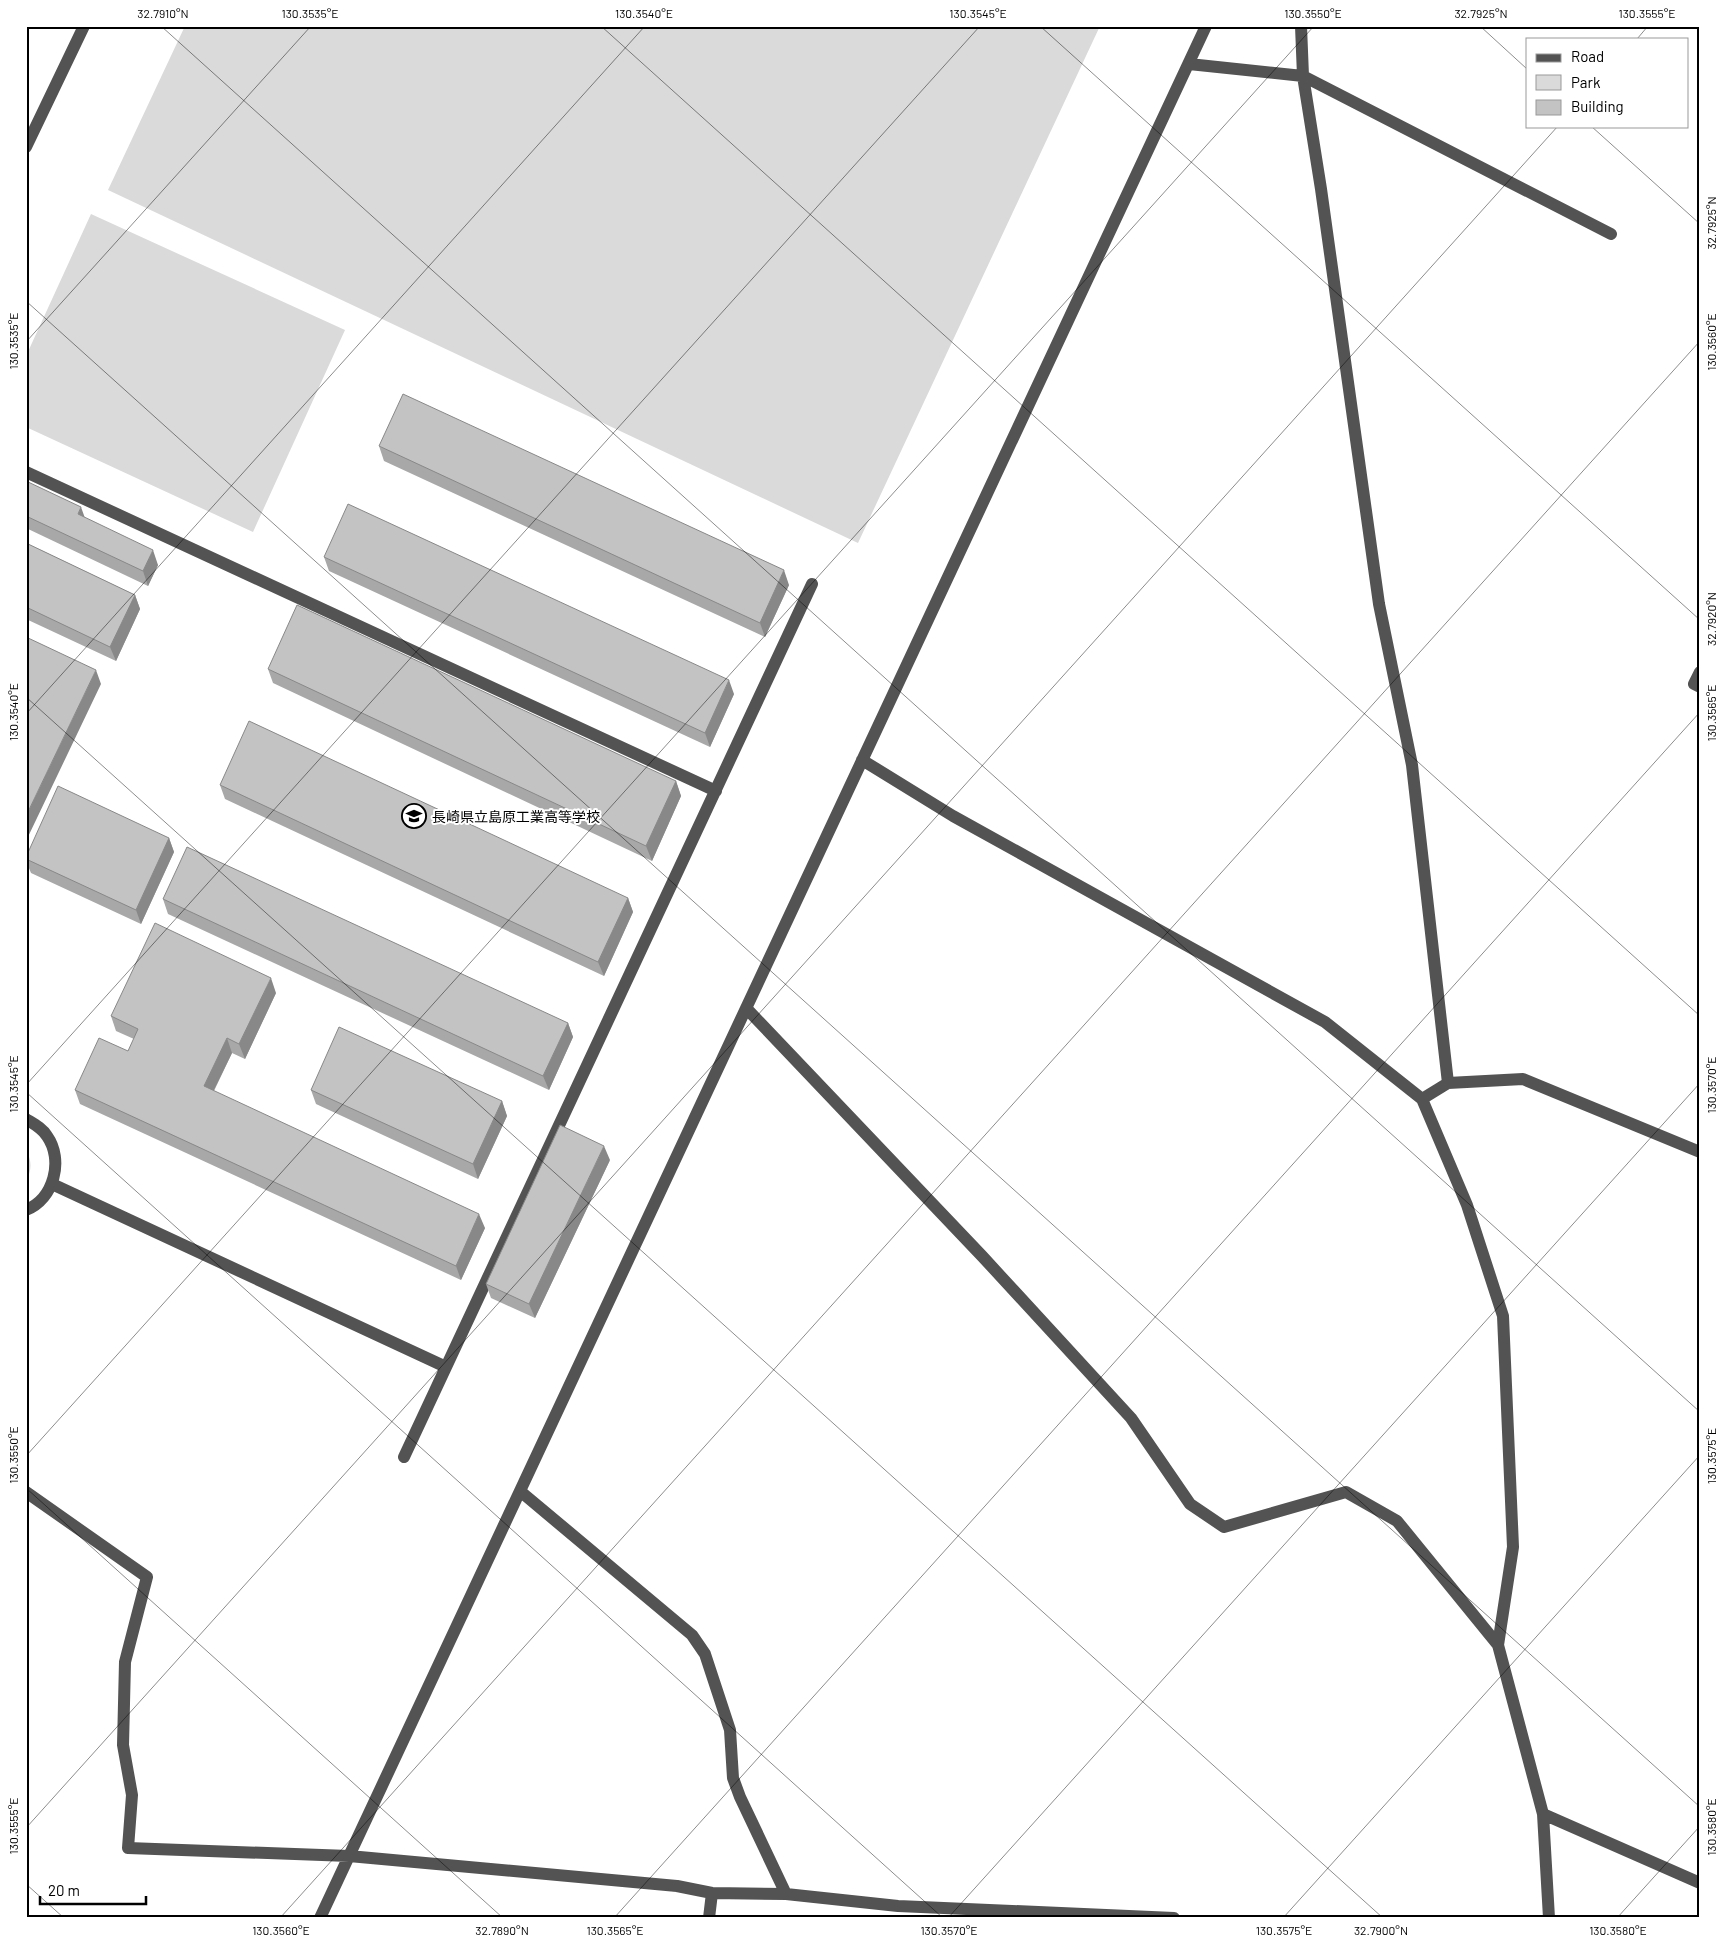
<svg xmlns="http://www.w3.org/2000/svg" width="1726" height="1944" font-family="Barlow,'Noto Sans JP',sans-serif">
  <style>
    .green { fill: #dadada }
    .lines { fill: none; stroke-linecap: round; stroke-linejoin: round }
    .minor { stroke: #535353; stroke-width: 12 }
    .wall { fill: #a8a8a8 }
    .shaded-wall { fill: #888 }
    .building { fill: #c3c3c3; stroke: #888 }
    .ticks { fill: none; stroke: #000; stroke-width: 1; stroke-opacity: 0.45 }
    .labels { text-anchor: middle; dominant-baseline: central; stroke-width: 4; stroke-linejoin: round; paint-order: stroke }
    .poi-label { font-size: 14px; fill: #000; stroke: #fff; text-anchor: start }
    .neatline { fill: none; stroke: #000; stroke-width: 2 }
    .ticks-label { font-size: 12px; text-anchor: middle; fill: #000 }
  </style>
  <rect width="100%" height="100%" fill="#fff"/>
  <path class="green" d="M185,26H1100L858,543L108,190Z
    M91,214L345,330L253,532L26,427V356Z
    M26,1150C32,1161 32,1170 26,1181Z"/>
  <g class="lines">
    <path class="minor" d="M1301,26L1303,76L1321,189L1379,604L1412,765L1448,1083
      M1189,64L1303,76L1611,234
      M26,147L84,26
      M26,472L716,791
      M1700,672L1694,684L1700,687
      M862,760L953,816L1325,1022L1422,1099L1467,1205L1503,1316L1513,1547L1498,1645L1543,1814L1549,1918
      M746,1008L982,1256L1131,1418L1190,1504L1224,1527L1346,1492L1397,1521L1498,1645
      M1422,1099L1448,1083L1523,1079L1700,1152
      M26,1119C34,1124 42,1128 47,1136C64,1160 54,1199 26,1210
      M52,1184L446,1367
      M404,1457L812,584
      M520,1491L692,1635L705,1654L730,1730L733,1778L740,1797L786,1894
      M26,1492L147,1577L125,1662L123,1745L132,1795L128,1848L349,1856L677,1886L712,1893L786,1894L898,1906L1174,1918
      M1543,1814L1700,1883
      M320,1918L1206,26
      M709,1918L712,1893"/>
  </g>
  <path class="wall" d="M379,446L789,585L765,637L384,461Z
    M26,481L158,565L148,586L26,528Z
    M26,543L135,595L140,609L116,661L26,619Z
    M324,557L734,694L710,747L329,571Z
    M268,669L676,781L681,796L652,861L273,683Z
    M220,785L628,898L633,912L604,976L225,799Z
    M169,838L174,852L141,924L31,873L26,861V857Z
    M163,899L568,1023L573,1037L549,1090L168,914Z
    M276,993L245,1059L232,1053L214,1091L485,1228L461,1280L80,1104L75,1090L128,1051L134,1039L116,1031L111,1016Z
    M311,1090L502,1101L507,1116L478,1179L316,1104Z
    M610,1160L535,1318L491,1298L486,1284Z"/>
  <path class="shaded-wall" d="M81,507L86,521L78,514Z
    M153,550L158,565L148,586L143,571Z
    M784,570L789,585L765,637L760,623Z
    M135,595L140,609L116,661L110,647Z
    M96,670L101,684L26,841V816Z
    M729,680L734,694L710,747L705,733Z
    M676,781L681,796L652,861L646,846Z
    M169,838L174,852L141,924L136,910Z
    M628,898L633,912L604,976L598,962Z
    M271,978L276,993L245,1059L239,1044Z
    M568,1023L573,1037L549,1090L543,1076Z
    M227,1038L232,1053L209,1100L204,1086Z
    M502,1101L507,1116L478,1179L473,1164Z
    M604,1146L610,1160L535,1318L529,1304Z
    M479,1214L485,1228L461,1280L456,1266Z"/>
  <path class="building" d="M403,394L784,570L760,623L379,446Z
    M26,481L81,507L78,514L153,550L143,571L26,516Z
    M348,504L729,680L705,733L324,557Z
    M26,543L135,595L110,647L26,607Z
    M297,605L676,781L646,846L268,669Z
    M26,637L96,670L26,816Z
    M249,721L628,898L598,962L220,785Z
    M58,786L169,838L136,910L26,859V857Z
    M187,847L568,1023L543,1076L163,899Z
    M155,923L271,978L239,1044L227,1038L204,1086L479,1214L456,1266L75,1090L99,1038L128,1051L138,1029L111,1016Z
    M339,1027L502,1101L473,1164L311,1090Z
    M560,1125L604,1146L529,1304L486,1284Z"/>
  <path class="ticks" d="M161,26L1700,1412M601,26L1700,1016M1040,26L1700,620M1480,26L1527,69M1637,39L1648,26M1591,126L1700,224M26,301L1700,1807M26,342L311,26M26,697L1383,1918M26,714L645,26M26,1085L980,26M26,1092L943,1918M26,1456L1314,26M26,1488L503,1918M26,1828L1558,126M26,1884L64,1918M280,1918L1700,341M614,1918L1700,712M948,1918L1700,1083M1283,1918L1700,1455M1617,1918L1700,1826"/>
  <defs>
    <symbol id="school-ring" viewBox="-11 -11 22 22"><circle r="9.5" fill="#fff" stroke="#000" stroke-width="1.5"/><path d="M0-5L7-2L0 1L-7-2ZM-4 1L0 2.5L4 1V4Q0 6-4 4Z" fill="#000"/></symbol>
  </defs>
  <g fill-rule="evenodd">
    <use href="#school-ring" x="400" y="802" width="28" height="28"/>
  </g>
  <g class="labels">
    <g class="poi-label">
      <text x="432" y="816">長崎県立島原工業高等学校</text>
    </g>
  </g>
  <rect width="1726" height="1944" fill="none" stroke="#ffffff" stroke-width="55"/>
  <rect x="1526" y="38" width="162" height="90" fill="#ffffff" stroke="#999999"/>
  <rect x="1536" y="54" width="25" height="8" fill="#535353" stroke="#999999"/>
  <text x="1571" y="62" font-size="15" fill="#000000">Road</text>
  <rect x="1536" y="75" width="25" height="15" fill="#dadada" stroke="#999999"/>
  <text x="1571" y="88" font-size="15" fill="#000000">Park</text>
  <rect x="1536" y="100" width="25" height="15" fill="#c3c3c3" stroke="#999999"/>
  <text x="1571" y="112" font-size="15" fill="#000000">Building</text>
  <path d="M40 1896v8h106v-8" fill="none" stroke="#000000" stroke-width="2.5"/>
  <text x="48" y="1896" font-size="15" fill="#000000" stroke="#ffffff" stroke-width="4" paint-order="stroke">20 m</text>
  <rect x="28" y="28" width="1670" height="1888" class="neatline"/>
  <g class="ticks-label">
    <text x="163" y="18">32.7910°N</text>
    <text x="310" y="18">130.3535°E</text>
    <text x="644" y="18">130.3540°E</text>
    <text x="978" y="18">130.3545°E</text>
    <text x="1313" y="18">130.3550°E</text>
    <text x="1481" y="18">32.7925°N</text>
    <text x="1647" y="18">130.3555°E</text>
    <text transform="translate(1712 223) rotate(-90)" y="4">32.7925°N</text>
    <text transform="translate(14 341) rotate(-90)" y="4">130.3535°E</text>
    <text transform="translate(1712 342) rotate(-90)" y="4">130.3560°E</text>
    <text transform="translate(1712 619) rotate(-90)" y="4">32.7920°N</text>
    <text transform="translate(14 712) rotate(-90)" y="4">130.3540°E</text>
    <text transform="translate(1712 713) rotate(-90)" y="4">130.3565°E</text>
    <text transform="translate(14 1084) rotate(-90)" y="4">130.3545°E</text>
    <text transform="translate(1712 1085) rotate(-90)" y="4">130.3570°E</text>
    <text transform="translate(14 1455) rotate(-90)" y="4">130.3550°E</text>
    <text transform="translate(1712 1456) rotate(-90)" y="4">130.3575°E</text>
    <text transform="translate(14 1826) rotate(-90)" y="4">130.3555°E</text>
    <text transform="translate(1712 1827) rotate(-90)" y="4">130.3580°E</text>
    <text x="281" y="1935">130.3560°E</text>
    <text x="502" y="1935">32.7890°N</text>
    <text x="615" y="1935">130.3565°E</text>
    <text x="949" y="1935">130.3570°E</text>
    <text x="1284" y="1935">130.3575°E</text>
    <text x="1381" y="1935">32.7900°N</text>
    <text x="1618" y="1935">130.3580°E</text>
  </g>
</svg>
